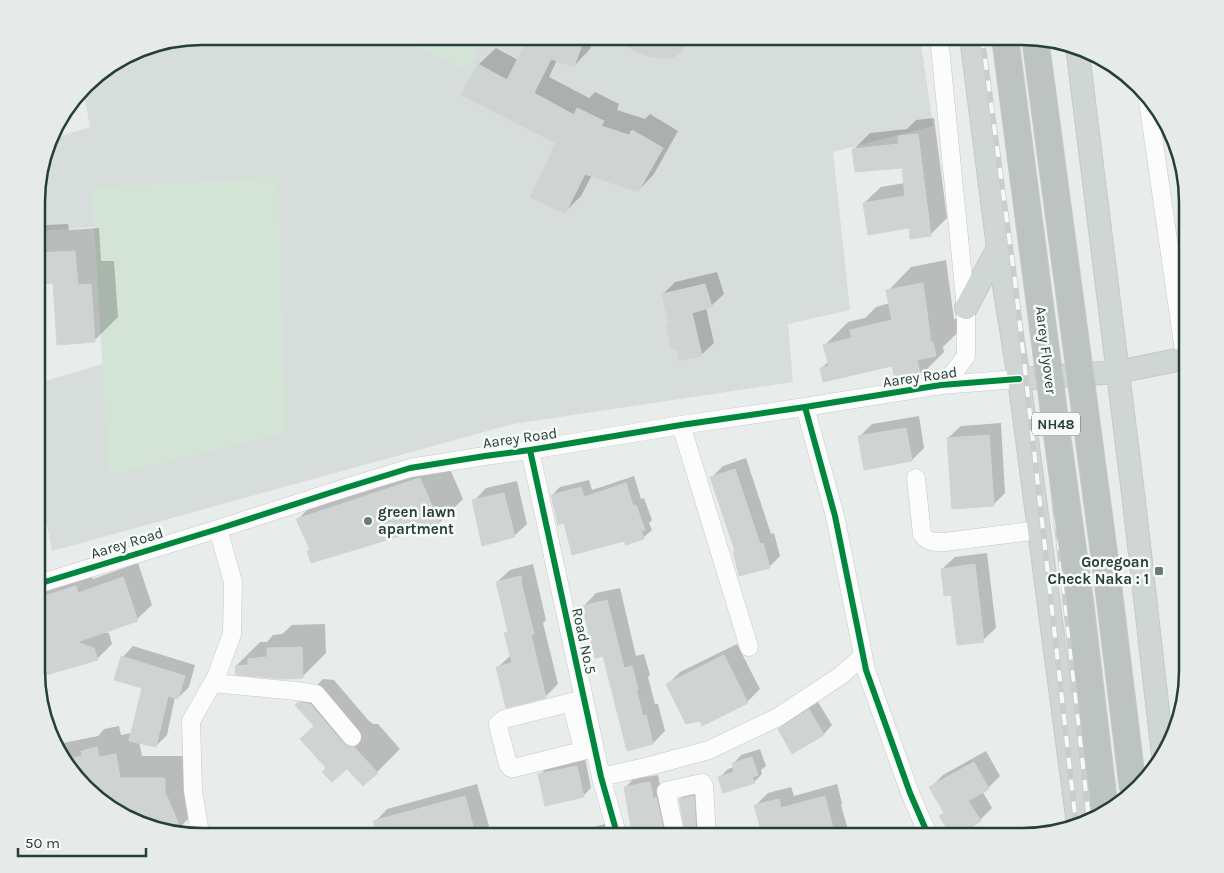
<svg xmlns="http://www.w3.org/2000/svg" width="1224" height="873" font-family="Karla,sans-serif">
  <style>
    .built { fill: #d6ddda }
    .green { fill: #d3e4d6 }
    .shadow { fill: #0003 }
    .building { fill: #cfd3d1; stroke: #d1d5d3 }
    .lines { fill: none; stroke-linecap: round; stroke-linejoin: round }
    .minor-casing { stroke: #c5c9c7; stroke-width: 19 }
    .major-casing { stroke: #c3cac8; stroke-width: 24 }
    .minor { stroke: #fcfcfc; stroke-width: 18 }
    .major { stroke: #d0d6d4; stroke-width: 22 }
    .rail-casing { stroke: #c9cdcb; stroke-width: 5.5 }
    .rail { stroke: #f7faf8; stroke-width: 4; stroke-dasharray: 11; stroke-linecap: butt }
    .highway-bridge-casing { stroke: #c3cac8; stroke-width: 28; stroke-linecap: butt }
    .highway-bridge { stroke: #bcc3c1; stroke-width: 26 }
    .cycleway-casing { stroke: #f7faf8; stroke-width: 9 }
    .cycleway { stroke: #00873e; stroke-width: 6 }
    .poi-dot { fill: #6a7c76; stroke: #f7faf8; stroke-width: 2 }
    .labels { text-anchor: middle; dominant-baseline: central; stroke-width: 5; stroke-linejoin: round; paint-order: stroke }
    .shield { fill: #f7faf8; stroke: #657771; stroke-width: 1 }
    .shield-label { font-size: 14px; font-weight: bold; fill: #263f37 }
    .street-label { font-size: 15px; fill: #263f37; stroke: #f7faf8 }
    .poi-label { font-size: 15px; font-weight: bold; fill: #263f37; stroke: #f7faf8; text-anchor: start }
    .rim { fill: none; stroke: #263f37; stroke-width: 2.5 }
  </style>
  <rect width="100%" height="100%" fill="#e8ecea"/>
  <path class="built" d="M202,36L920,37L933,126L833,152L850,310L788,324L793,382L513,424L52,551L38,479V383L103,364L95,227L38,231V180L52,139L90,127L83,89L93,77L148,45Z"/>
  <path class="green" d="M393,36H484L468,71Z
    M278,177L286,433L109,475L92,188Z"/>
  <path class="shadow" d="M530,36H595L590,49L574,66L557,60L549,77L589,98L595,92L619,104L617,110L645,119L650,114L678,131L654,174L638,191L592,175L581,196L565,212L558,142L463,95L479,64L496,48L518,60Z
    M608,36H695L680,52Z
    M934,118L947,218L930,235L864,203L881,187L905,183L903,166L853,150L870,133L907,129L916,120Z
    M68,224L69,230L99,228L101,261H114L118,317L94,341L54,282L38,283V234L47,225Z
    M946,260L954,319H957L959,331L943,347L944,352L920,376L893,365L821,369L829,361L824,346L848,322L865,318L876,307L890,303L888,291L911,267Z
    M717,272L724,294L711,306L706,308L714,343L701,355L677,348L667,327L670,324L663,294L675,282Z
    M919,416L924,448L912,460L859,437L872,424Z
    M1001,423L1005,493L993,505L948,438L961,426Z
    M444,455L463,499L439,523L308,551L311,549L298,519L322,495Z
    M746,458L771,534L774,533L780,556L769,567L734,552L736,550L712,477L723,466Z
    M634,476L641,499L644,498L652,520L649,523L652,530L643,538L625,540L565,522L552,495L560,487L589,480L592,490Z
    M517,481L527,524L514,536L474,501L486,488Z
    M987,553L996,628L983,640L952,594L942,569L955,557Z
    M138,563L152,605L137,619L103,632L109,633L112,644L97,659L43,675L38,657V588L91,572L93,579Z
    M533,564L546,620L543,623L558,684L546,696L497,668L511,655L505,634L509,630L497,582L510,570Z
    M620,588L636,656L644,654L650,675L648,677L655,704H658L665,731L653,743L628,749L604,655L584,606L596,593Z
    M325,624L326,653L302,677L236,666L260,642H267L273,635L282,634L292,625Z
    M737,644L760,689L747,702L701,719L667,685L680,672Z
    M133,646L195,665L189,687L178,698L175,697L167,735L156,746L139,742L142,756H187L197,810L174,833L148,828L132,819L129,811L120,813L101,802L58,754L57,750L63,743L98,736L104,729L119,726L121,735L132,733L143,687L123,657Z
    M323,679L334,680L368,720L373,724H378L400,749L377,772L347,767L328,768L315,725L297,705Z
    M818,702L832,725L824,734L793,752L779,729L788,721Z
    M760,749L766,766L761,770L762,774L754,782L720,777L728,769L734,767L733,764L741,755Z
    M986,751L1000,776L988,788L982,791L992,808L980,820L941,816L945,812L931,787L943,775Z
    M585,758L591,788L583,796L540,775L548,766Z
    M658,775L661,790L672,823L662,832L663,837H634L625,788L633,779Z
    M477,784L489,826L478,837H463L462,831L444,837L379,836L375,822L387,809Z
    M706,784L704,837H688L680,799L692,787Z
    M837,784L842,803L841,805L849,833L851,832L852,837H733L736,834L762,828L756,805L768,793L791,787L794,796Z
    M611,822L615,837H572L575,833Z"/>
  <path class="building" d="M529,36H585L574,67L551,59L534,93L574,115L577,108L604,121L601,126L629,135L632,130L663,148L638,192L585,174L565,214L530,197L556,143L461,95L478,64L507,80Z
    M605,36H692L681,52L674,57L665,59L644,55Z
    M918,134L931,236L910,239L909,228L868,235L863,203L905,196L902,168L855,172L852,149L899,144L898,136Z
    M75,251L78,285L91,284L95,342L57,345L53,283L38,284V253Z
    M923,283L931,342H933L936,356L917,360L921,377L896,382L892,366L823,382L820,368L829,366L823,345L852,338L850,330L892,320L886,290Z
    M705,284L712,307L692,313L702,356L679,361L677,349L672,350L666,326L669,325L662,294Z
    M906,428L912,461L864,470L858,436Z
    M989,435L994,506L952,509L947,438Z
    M735,469L760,544L763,543L770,568L739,576L733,551H735L710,477Z
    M420,478L440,524L311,563L307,551L310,550L296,519Z
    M626,483L633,506L636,505L645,530L641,531L644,539L626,545L624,541L572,555L564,523L558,525L551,495L581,487L584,497Z
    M504,493L515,537L482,546L472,500Z
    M975,564L984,642L957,645L951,595L944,596L941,569Z
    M521,576L522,586L534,634L531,635L546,698L506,708L496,667L512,663L504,633L508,632L496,582Z
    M123,577L138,621L77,642L94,648L98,660L42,676L38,662V598L76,586L78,593Z
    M607,600L624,668L632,666L638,689H636L643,716L646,715L653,744L627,751L603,656L595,658L582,606Z
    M302,647L303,678L282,679L236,675L235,666L248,665V659L267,657V648Z
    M724,655L748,703L702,726L700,721L686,724L666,684Z
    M121,656L185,676L178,699L168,696L156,747L129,741L142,688L114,680Z
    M298,702L310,704L344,744L349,747H354L378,773L363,786L347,769L332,782L322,772L326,768L300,739L314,726L295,705Z
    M809,709L824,735L792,754L778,729Z
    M97,747L99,757L116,754L120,778H165V792L179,825L173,827L175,833L148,828L131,818L127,809L116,811L101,802L64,760L82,756L81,751Z
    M752,757L758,775L752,777L755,783L723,793L718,777L734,772L732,763Z
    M974,762L989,789L968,801L981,821L957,837H953L939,816L944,813L929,787Z
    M577,766L584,797L545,806L538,774Z
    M650,782L653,798L656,797L664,832L647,836L646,831L632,833L624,787Z
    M465,796L476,837H462L461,833L448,837L378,836L373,821Z
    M694,796L696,837H686L679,799Z
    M825,796L835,837H763L754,805L779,799L781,808Z"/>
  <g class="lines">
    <defs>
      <path id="minor" d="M939,37L966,308V356L955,371L941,385
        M1148,101L1185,358
        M805,407L835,516L866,670L910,793L929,837
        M681,425L749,647
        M530,450L601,777L618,837
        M916,478L922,534C927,543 936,542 945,542L1039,530
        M38,584L218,529L345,488L410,468L485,456L530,450L681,425L805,407L941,385L1019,379
        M213,683L296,691L316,694L352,737
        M584,699L504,719L498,724V726L508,764L511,768H514L594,748
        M571,702L582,745
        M601,777L646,767L709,750L778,717L840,676L863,656
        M193,836L199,827L193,791L191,721L216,677L232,634L233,582L218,529
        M676,837L666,791L702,783L704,786L707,837"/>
      <path id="major" d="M971,37L998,248L1019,379L1078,824
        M1077,46L1133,493L1163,755
        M966,308L998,248
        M1033,378L1117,372L1187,358"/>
    </defs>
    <use href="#minor" class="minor-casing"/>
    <use href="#major" class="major-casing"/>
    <use href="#minor" class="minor"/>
    <use href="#major" class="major"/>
    <defs>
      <path id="rail" d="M982,37L1015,281L1076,824
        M998,37L1030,279L1089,821"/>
    </defs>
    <use href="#rail" class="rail-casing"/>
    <use href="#rail" class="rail"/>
    <defs>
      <path id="highway-bridge" d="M1005,37L1055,420L1080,601L1105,812
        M1035,37L1106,568L1133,789"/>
    </defs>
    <use href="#highway-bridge" class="highway-bridge-casing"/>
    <use href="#highway-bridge" class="highway-bridge"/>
    <defs>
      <path id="cycleway" d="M805,407L835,516L866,670L910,793L929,837
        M530,450L601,777L618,837
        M38,584L218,529L345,488L410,468L485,456L530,450L681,425L805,407L941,385L1019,379"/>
    </defs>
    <use href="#cycleway" class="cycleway-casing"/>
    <use href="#cycleway" class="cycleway"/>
  </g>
  <g class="poi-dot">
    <circle cx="368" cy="521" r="5"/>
    <rect x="1154" y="566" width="10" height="10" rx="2.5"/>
  </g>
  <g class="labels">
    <rect class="shield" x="1032" y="412.5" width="48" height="23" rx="4"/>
    <g class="shield-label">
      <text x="1056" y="424">NH48</text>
    </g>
    <g class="street-label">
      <text transform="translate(1046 350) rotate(83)">Aarey Flyover</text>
      <text transform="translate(920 377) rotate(-8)">Aarey Road</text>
      <text transform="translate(520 438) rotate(-8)">Aarey Road</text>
      <text transform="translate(127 543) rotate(-17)">Aarey Road</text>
      <text transform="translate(584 641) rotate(78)">Road No.5</text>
    </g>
    <g class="poi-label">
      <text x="378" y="512">green lawn<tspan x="378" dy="17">apartment</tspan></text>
      <text x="1149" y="562" text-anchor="end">Goregoan<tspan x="1149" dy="17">Check Naka : 1</tspan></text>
    </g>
  </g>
  <path d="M0 0H1224V873H0ZM202 45H1022A157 157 0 0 1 1179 202V671A157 157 0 0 1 1022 828H202A157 157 0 0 1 45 671V202A157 157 0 0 1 202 45Z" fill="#e6ebe9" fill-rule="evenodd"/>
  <path class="rim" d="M202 45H1022A157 157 0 0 1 1179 202V671A157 157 0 0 1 1022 828H202A157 157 0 0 1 45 671V202A157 157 0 0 1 202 45Z"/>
  <path d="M18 848v8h128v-8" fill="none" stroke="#263f37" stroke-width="2.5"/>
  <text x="25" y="848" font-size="15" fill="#263f37" stroke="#f7faf8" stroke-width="4" paint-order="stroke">50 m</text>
</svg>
